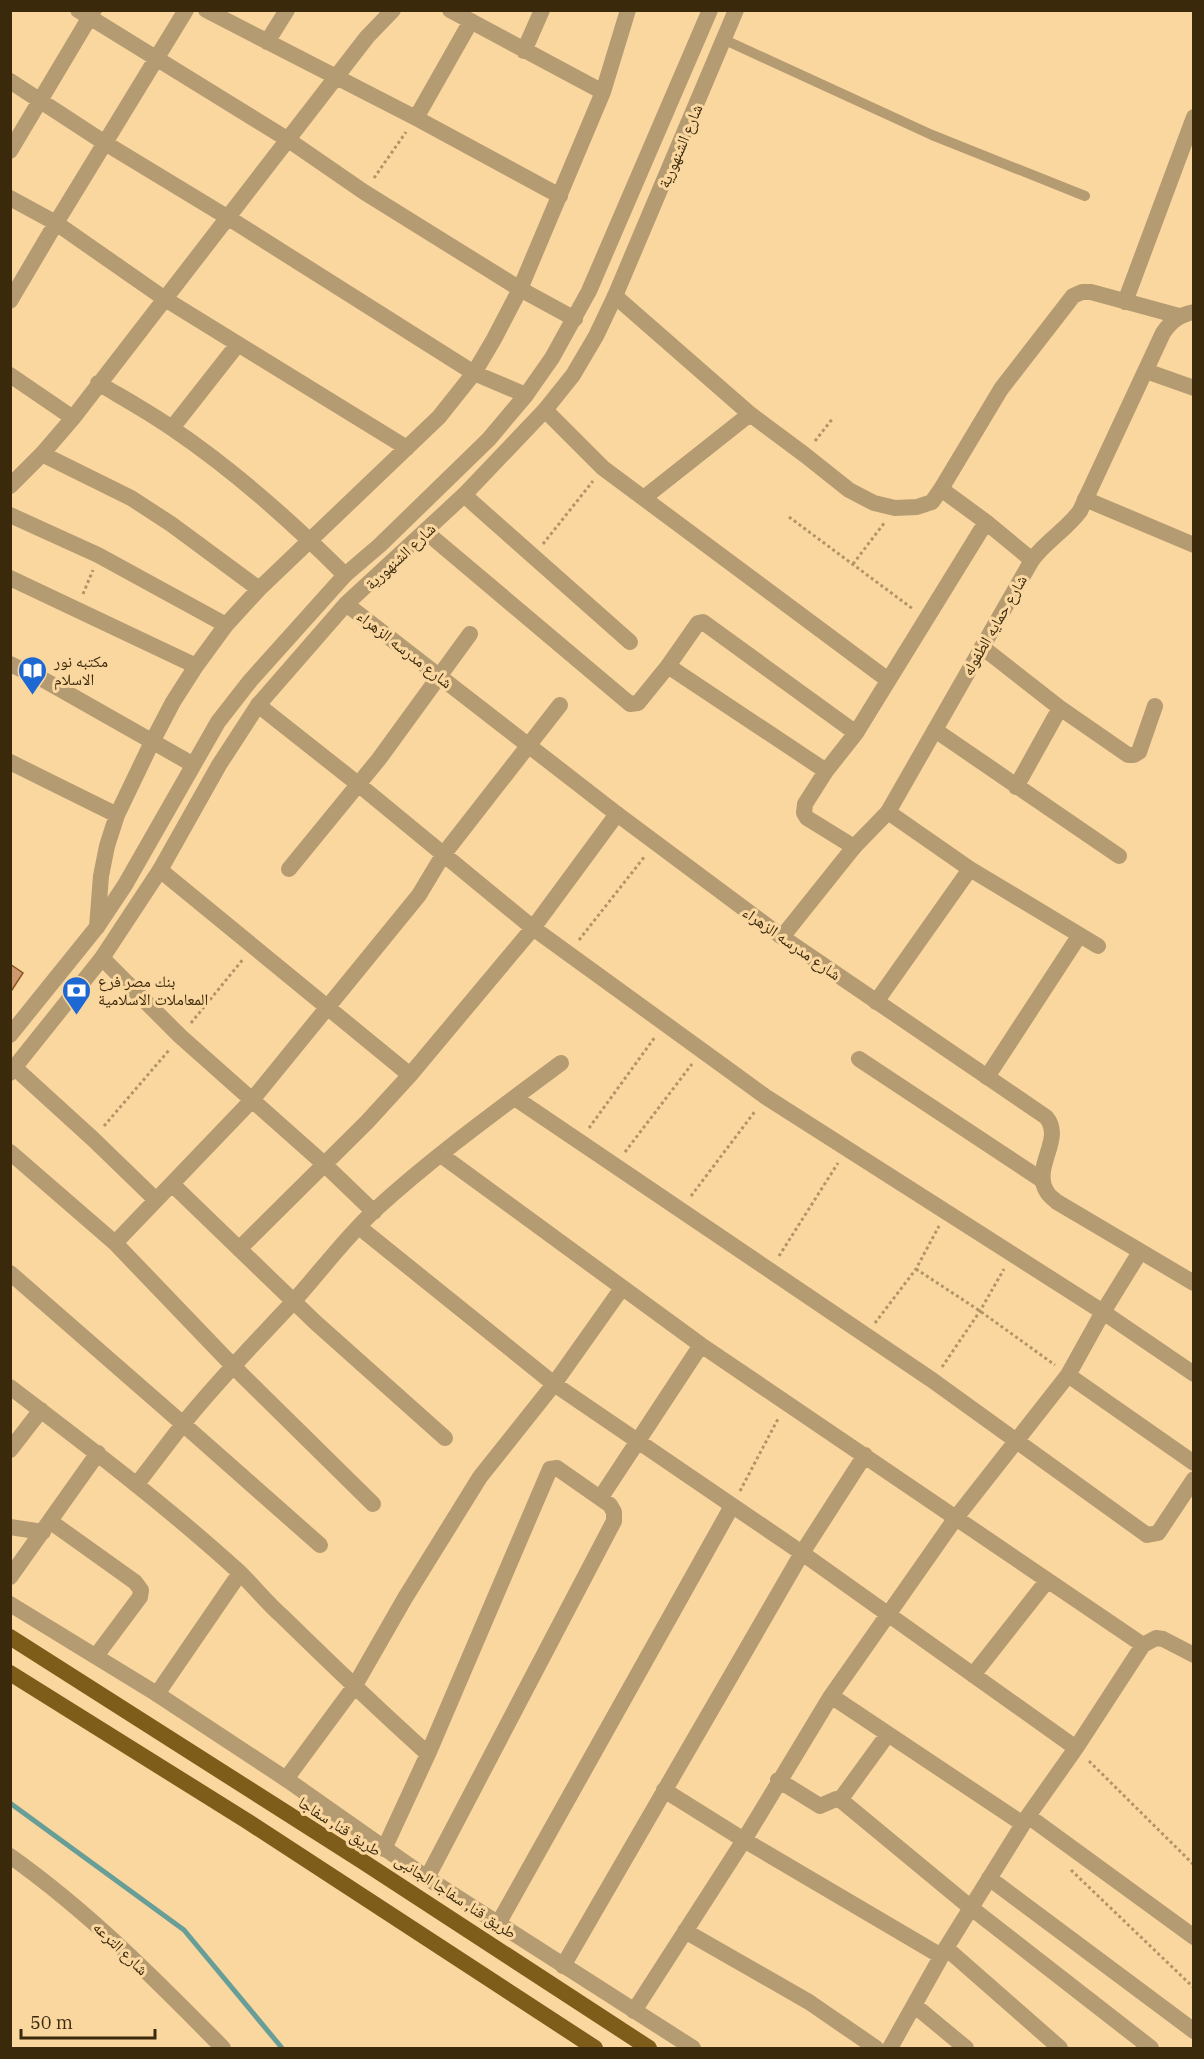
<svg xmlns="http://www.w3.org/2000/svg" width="1204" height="2059" font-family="'IBM Plex Serif','Noto Naskh Arabic',serif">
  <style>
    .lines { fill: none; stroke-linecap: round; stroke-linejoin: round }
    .stream { stroke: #679e97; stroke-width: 5 }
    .building { fill: #cd9971; stroke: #8f5421; stroke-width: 1.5 }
    .path { stroke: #b29567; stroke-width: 3; stroke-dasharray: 3 3; stroke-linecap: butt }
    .service { stroke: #b59b72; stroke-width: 10 }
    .minor { stroke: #b59b72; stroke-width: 16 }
    .tertiary { stroke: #b59b72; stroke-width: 16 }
    .trunk { stroke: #7e5c1a; stroke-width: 16 }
    .labels { text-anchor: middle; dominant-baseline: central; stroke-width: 6; stroke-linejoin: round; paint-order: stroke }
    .street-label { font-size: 16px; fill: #3a290b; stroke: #fbd7a0 }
    .poi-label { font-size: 16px; fill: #3a290b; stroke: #fbd7a0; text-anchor: start }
  </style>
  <rect width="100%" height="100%" fill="#fbd7a0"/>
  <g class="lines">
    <path class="stream" d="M10,1803L184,1930L282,2048"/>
  </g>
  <path class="building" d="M10,964L23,973L10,993Z"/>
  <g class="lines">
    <path class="path" d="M374,178L406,132
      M815,441L833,418
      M789,517L913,609
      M543,544L593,481
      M853,564L885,522
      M83,594L93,570
      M579,940L645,856
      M191,1023L244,958
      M104,1126L170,1049
      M589,1128L655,1037
      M625,1152L692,1064
      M691,1196L756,1110
      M779,1256L838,1163
      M916,1269L980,1311L1055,1365
      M875,1323L916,1269L939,1226
      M942,1367L980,1311L1004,1269
      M740,1491L779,1417
      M1089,1761L1194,1865
      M1071,1870L1193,1987"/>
    <path class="service" d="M725,40L932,135L1085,196"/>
    <path class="minor" d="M78,10L287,139L364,192L520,289L575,319
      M206,10L416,118L560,196
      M450,10L603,92
      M267,42L287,10
      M524,51L542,10
      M10,81L105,143L227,217L474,373L526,395
      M416,118L471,21
      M10,151L94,10
      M10,198L56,223L165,299L407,448
      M615,296L750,414L805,455L849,490L874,503L895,508L917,507L932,502L941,489L1001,389L1073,296L1082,292H1091L1179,316
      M10,301L56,223L186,10
      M1125,302L1194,117
      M1146,371L1194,388
      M10,375L73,418
      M98,383C123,398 149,412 173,429C235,471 292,522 345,575
      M545,410L603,468L888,680
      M172,428L238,344
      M42,454L131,498L171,524L259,589
      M10,486L42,454L73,418L367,37L393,10
      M941,489L986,522L1032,560
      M464,495L630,642
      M645,497L750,414
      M1085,499L1194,545
      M10,515L98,555L226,625
      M426,532L630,704L638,703L668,666L698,623L703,622L856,733
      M10,578L196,666
      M982,647L1060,708L1128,755H1134L1139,752L1155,706
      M10,664L44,680L192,764
      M668,666L826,771
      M258,705L358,784L533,928L733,1073L766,1097L1103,1312L1194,1374
      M935,730L1119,856
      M10,762L117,815
      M1016,787L1060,708
      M854,847L807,818L804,813L805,804L826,771L856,733L986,522
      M289,869L379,759L470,634
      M970,869L1098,946
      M160,870L410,1075
      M97,927L101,876L107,846L117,815L152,742L173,702L196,666L226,625L259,589L439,417L474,373L494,339L520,289L603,92L628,10
      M102,958L180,1036L323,1163L374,1212
      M876,1002L970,869L888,812
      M859,1059L1042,1180
      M15,1068L93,1139L156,1200
      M987,1077L1079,936
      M515,1098L932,1380L1147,1535L1158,1533L1194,1479
      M10,1152L115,1243L232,1365L373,1504
      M441,1155L701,1345L1143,1645
      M172,1184L315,1322L445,1438
      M359,1227L554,1384L802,1553L1076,1748
      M115,1243L252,1100L419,895L443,855L560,705
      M239,1249L367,1122L410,1075L533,928L617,814
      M10,1273L183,1424C218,1380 255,1343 293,1302C320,1272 345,1238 375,1210C433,1157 498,1110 561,1063
      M1068,1375L1194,1463
      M10,1387C89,1447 164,1504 237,1570C253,1585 266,1602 282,1616C330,1663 378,1709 428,1754L384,1849
      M10,1450L41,1410
      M137,1484L183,1424L320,1545
      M601,1497L701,1345
      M51,1522L135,1582L141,1590L140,1597L96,1656
      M10,1527L43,1532
      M10,1577L98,1453
      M973,1675L1047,1581
      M157,1694L240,1573
      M831,1696L1023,1824
      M286,1779L354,1687L405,1598L480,1477L554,1384L622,1288
      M778,1780L820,1806L836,1799L843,1802L970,1907L1151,2048
      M664,1790L744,1840L941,1956
      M840,1800L888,1734
      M1028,1816L1194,1937
      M10,1856C89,1912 156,1980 223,2048
      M427,1878L614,1521V1512L610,1505L557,1468L550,1469L428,1754
      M989,1878L1194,2031
      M498,1924L732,1506
      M685,1931L809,2002L876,2048
      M946,1948L1060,2048
      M563,1966L802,1553L865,1455
      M914,2005L966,2048
      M634,2011L744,1840L831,1696L955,1519L1068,1375L1103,1312L1140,1252
      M890,2048L946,1948L1028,1816L1076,1748L1143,1645L1156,1638L1163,1639L1194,1655"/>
    <path class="tertiary" d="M346,604L617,814L782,937L1046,1117C1065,1139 1031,1167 1047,1192C1049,1196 1054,1199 1057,1202L1194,1283
      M782,937L854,847L888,812L1032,560C1046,541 1066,530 1080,511L1163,333C1171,321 1179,315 1194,312
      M10,1035L97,927L125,885L218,722L250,681L345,575L380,545L489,439L526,395L552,358L589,291L710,10
      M10,1073L102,958L160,870L219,765L258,705L346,604L464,495L545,410L573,375L596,336L615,296L736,10
      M10,1604L157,1694L286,1779L427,1878L693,2048"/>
    <path class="trunk" d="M10,1637L362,1861L649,2048
      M10,1673L247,1821L595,2048"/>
  </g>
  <defs>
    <symbol id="library-pin" viewBox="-11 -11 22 30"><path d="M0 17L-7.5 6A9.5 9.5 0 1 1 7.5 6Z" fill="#1e68d4" stroke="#fbd7a0"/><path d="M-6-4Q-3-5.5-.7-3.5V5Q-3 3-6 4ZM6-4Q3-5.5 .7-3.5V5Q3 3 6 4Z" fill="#fff"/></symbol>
    <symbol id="bank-pin" viewBox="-11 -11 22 30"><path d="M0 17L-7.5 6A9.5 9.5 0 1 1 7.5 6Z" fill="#1e68d4" stroke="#fbd7a0"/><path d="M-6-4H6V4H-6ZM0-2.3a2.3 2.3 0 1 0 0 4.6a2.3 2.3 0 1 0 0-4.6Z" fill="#fff"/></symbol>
  </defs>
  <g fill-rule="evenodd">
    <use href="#library-pin" x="16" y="654" width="33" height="45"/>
    <use href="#bank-pin" x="60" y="974" width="33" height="45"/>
  </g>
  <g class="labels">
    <g class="street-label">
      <text transform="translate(680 146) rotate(-67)">شارع الشنهورية</text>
      <text transform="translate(400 556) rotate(-43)">شارع الشنهورية</text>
      <text transform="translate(994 625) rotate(-60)">شارع حمايه الطفوله</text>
      <text transform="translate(405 649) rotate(38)">شارع مدرسه الزهراء</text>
      <text transform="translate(792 943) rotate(35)">شارع مدرسه الزهراء</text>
      <text transform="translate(340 1826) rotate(33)">طريق قنا, سفاجا</text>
      <text transform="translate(456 1896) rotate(33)">طريق قنا, سفاجا الجانبى</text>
      <text transform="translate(121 1948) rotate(44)">شارع الترعه</text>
    </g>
    <g class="poi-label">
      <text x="54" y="661">مكتبه نور<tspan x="54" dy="18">الاسلام</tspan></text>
      <text x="98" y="981">بنك مصر فرع<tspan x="98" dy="18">المعاملات الاسلامية</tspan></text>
    </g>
  </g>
  <rect width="1204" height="2059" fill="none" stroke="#3a290b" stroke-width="24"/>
  <path d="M21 2029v9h134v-9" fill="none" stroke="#3a290b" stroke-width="3"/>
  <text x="30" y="2029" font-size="18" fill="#3a290b" stroke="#fbd7a0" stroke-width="4.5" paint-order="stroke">50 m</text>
</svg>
